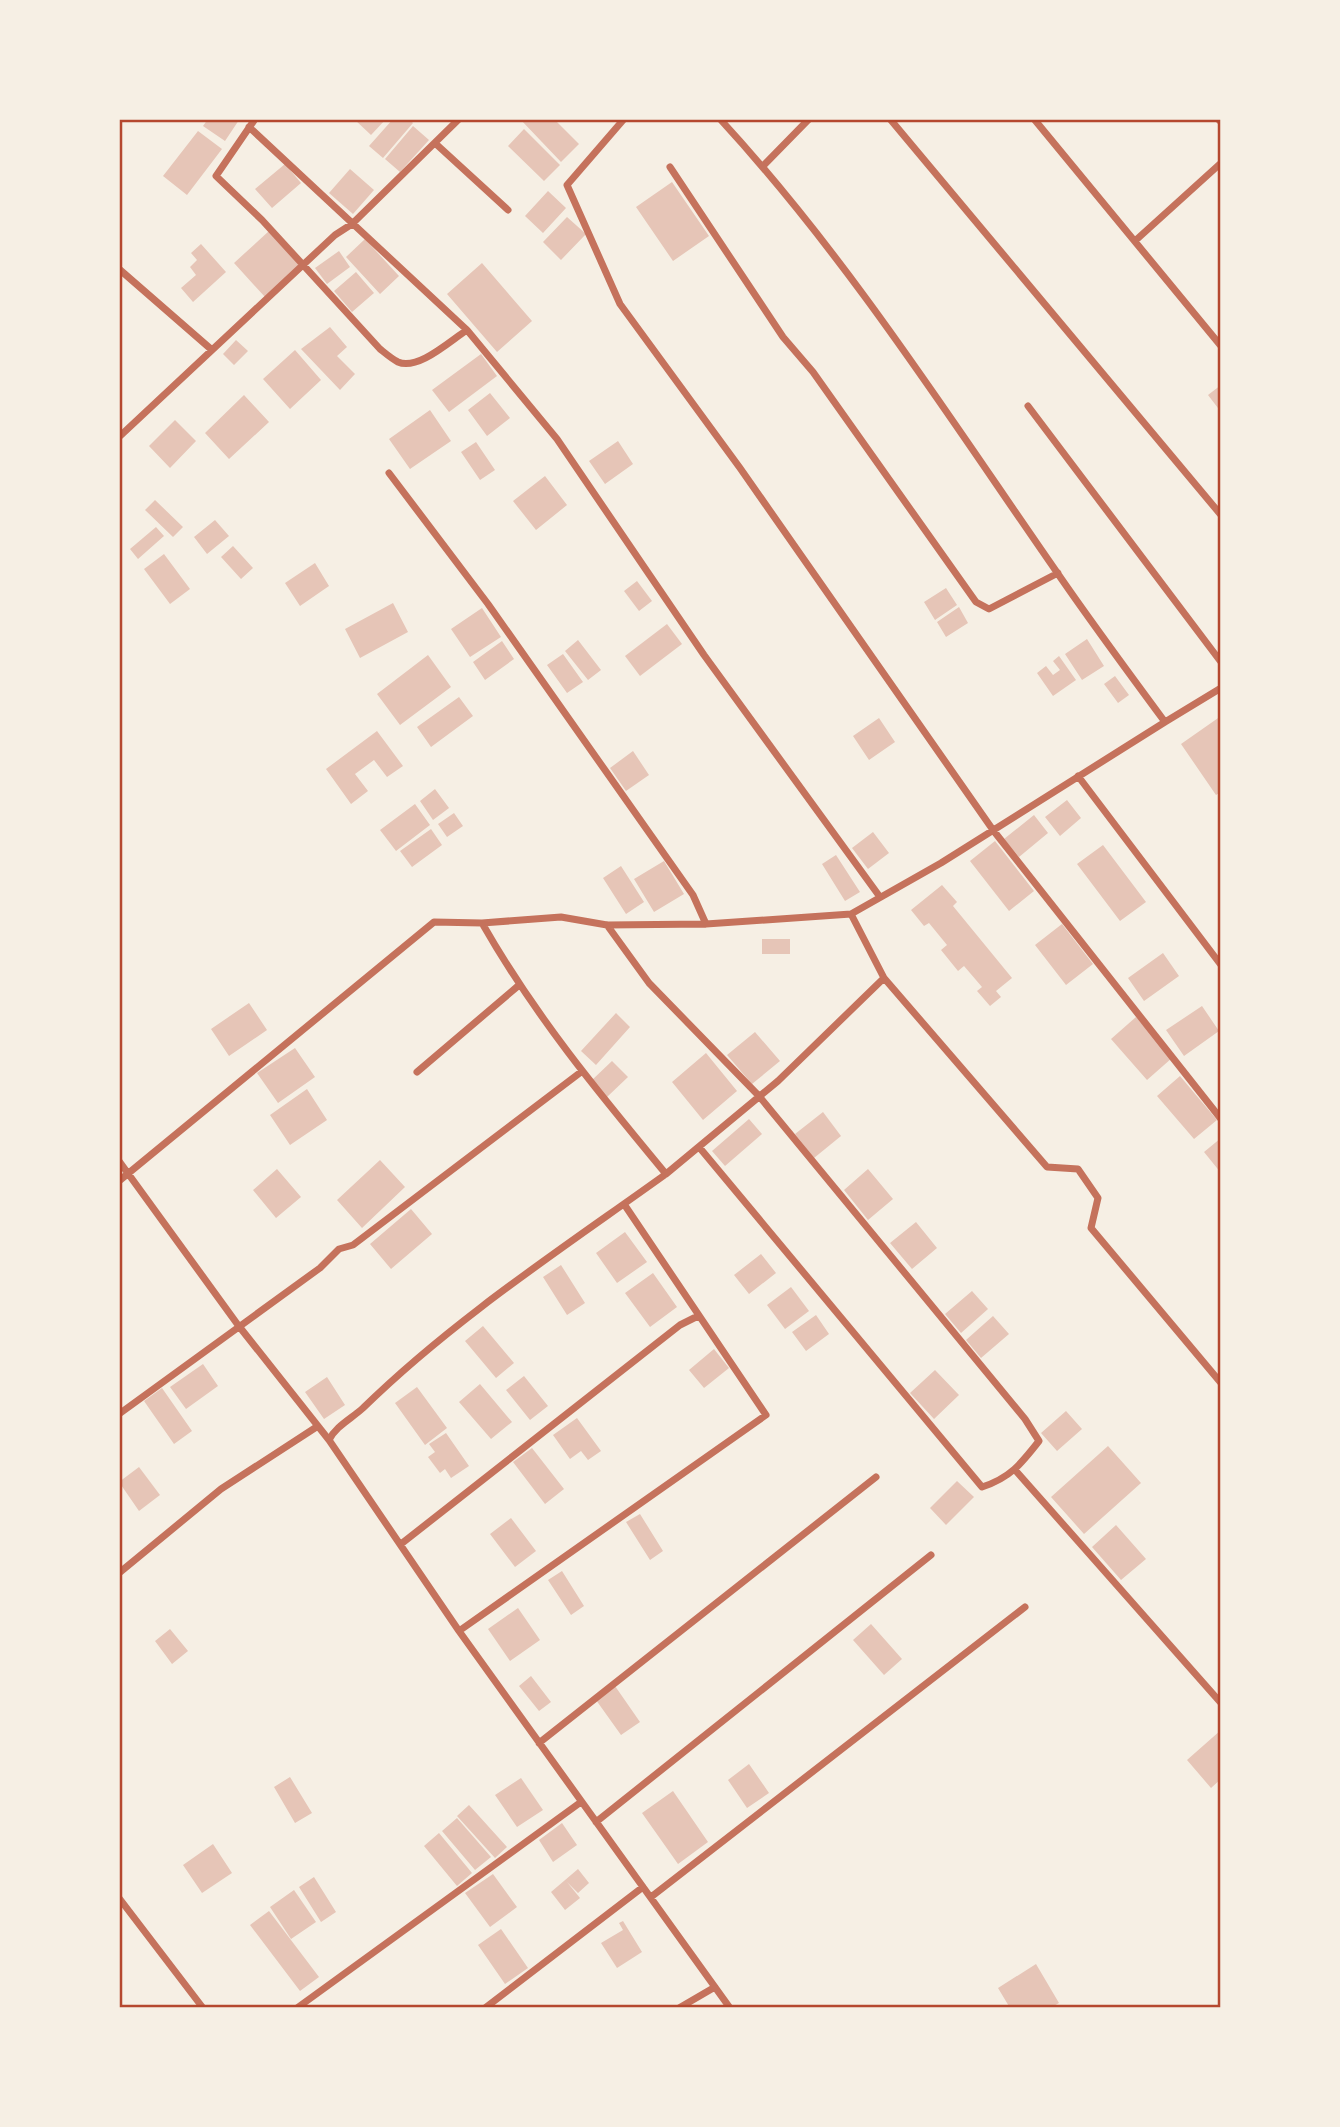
<svg xmlns="http://www.w3.org/2000/svg" width="1340" height="2127" font-family="Arial,sans-serif">
  <style>
    .building { fill: #e6c5b7 }
    .lines { fill: none; stroke-linecap: round; stroke-linejoin: round }
    .minor { stroke: #c5725c; stroke-width: 7 }
    .neatline { fill: none; stroke: #b5482f; stroke-width: 2.5 }
  </style>
  <rect width="100%" height="100%" fill="#f6efe4"/>
  <path class="building" d="M208,119H237L239,120L225,141L203,126Z
    M354,119H386L371,135Z
    M393,119H409L413,123L383,158L369,146Z
    M520,119H554L579,144L561,162Z
    M413,126L429,140L400,172L385,159Z
    M524,129L560,165L544,181L508,146Z
    M198,131L222,149L187,195L163,176Z
    M285,164L301,183L272,208L255,189Z
    M350,169L374,190L353,214L329,193Z
    M672,182L709,236L673,261L636,207Z
    M548,191L566,208L543,233L525,216Z
    M567,217L586,234L561,260L543,242Z
    M269,231L299,265L265,297L234,263Z
    M365,239L399,276L380,294L346,257Z
    M201,244L226,272L193,302L181,288L196,275L190,267L197,260L191,253Z
    M339,251L350,267L327,284L315,268Z
    M482,263L532,321L497,352L447,294Z
    M356,272L374,293L352,312L334,291Z
    M330,327L347,347L337,356L355,374L340,390L301,349Z
    M236,340L248,351L234,365L223,354Z
    M295,350L321,380L290,409L263,379Z
    M481,354L497,376L449,412L432,390Z
    M1221,385V412L1208,395Z
    M490,393L510,418L487,436L468,410Z
    M244,395L269,422L229,459L205,433Z
    M430,410L451,441L410,469L389,439Z
    M175,420L196,441L170,468L149,446Z
    M618,441L633,464L605,484L589,461Z
    M476,442L495,470L480,480L461,452Z
    M545,476L567,505L536,530L513,501Z
    M155,500L183,527L173,537L145,510Z
    M215,520L229,536L207,554L194,537Z
    M156,527L164,536L138,559L130,549Z
    M233,546L253,568L241,579L221,557Z
    M164,554L190,589L170,604L144,569Z
    M315,563L329,586L300,606L285,583Z
    M637,581L652,601L639,611L624,591Z
    M946,588L957,605L935,620L924,602Z
    M393,603L408,632L360,658L345,629Z
    M959,607L968,623L946,637L937,622Z
    M482,608L501,637L470,657L451,629Z
    M667,624L682,644L640,676L625,656Z
    M1087,639L1104,666L1082,680L1065,654Z
    M578,640L601,670L588,680L565,651Z
    M502,641L514,659L485,680L473,662Z
    M563,654L583,682L567,693L547,665Z
    M428,655L451,687L400,725L377,694Z
    M1059,656L1076,680L1053,696L1037,673L1046,666L1053,675L1060,670L1053,661Z
    M1115,676L1129,695L1118,703L1104,684Z
    M459,697L473,716L431,747L417,727Z
    M1221,716V792L1216,795L1181,744Z
    M879,718L895,742L869,760L853,736Z
    M377,731L403,766L387,777L374,760L355,774L368,791L351,804L326,769Z
    M633,751L649,775L626,791L610,768Z
    M435,789L449,808L433,820L420,801Z
    M1067,800L1081,818L1060,836L1045,817Z
    M415,804L430,825L396,851L380,830Z
    M454,813L463,826L447,837L438,824Z
    M1034,815L1048,833L1019,857L1004,839Z
    M431,829L442,845L412,867L400,851Z
    M873,832L889,853L868,869L852,848Z
    M995,841L1034,891L1009,911L970,861Z
    M1103,845L1146,902L1120,921L1077,864Z
    M836,855L860,892L845,901L822,864Z
    M664,861L684,894L654,912L634,879Z
    M621,866L644,902L626,914L603,878Z
    M942,885L957,902L953,906L1012,978L996,991L1001,997L990,1006L977,991L982,987L964,966L958,971L941,950L947,945L929,923L924,926L911,910Z
    M1062,924L1093,964L1066,985L1035,945Z
    M762,939H790V954H762Z
    M1163,953L1179,976L1144,1001L1128,978Z
    M249,1003L267,1030L229,1056L211,1029Z
    M1202,1006L1219,1031L1184,1056L1166,1030Z
    M616,1013L630,1027L596,1065L581,1051Z
    M1136,1017L1172,1058L1147,1080L1111,1039Z
    M755,1032L780,1061L752,1084L727,1055Z
    M295,1048L315,1077L278,1103L257,1073Z
    M706,1053L737,1091L703,1120L672,1082Z
    M612,1061L628,1077L607,1097L591,1081Z
    M1180,1076L1217,1120L1194,1139L1157,1096Z
    M307,1089L327,1120L290,1145L270,1115Z
    M823,1112L841,1136L814,1158L795,1134Z
    M749,1119L762,1134L725,1166L712,1151Z
    M1221,1138V1173L1204,1152Z
    M380,1160L405,1187L362,1228L337,1200Z
    M277,1169L301,1197L276,1218L253,1190Z
    M868,1169L893,1199L868,1220L844,1190Z
    M411,1209L432,1234L391,1269L370,1244Z
    M916,1222L937,1248L912,1269L890,1243Z
    M625,1232L647,1262L617,1283L596,1253Z
    M761,1254L776,1273L749,1294L734,1275Z
    M561,1265L585,1303L567,1315L543,1277Z
    M653,1273L677,1307L650,1327L625,1293Z
    M791,1287L809,1311L785,1329L767,1305Z
    M972,1291L988,1309L961,1333L945,1314Z
    M816,1315L829,1334L806,1351L792,1332Z
    M993,1316L1009,1334L981,1358L966,1340Z
    M483,1326L514,1363L496,1378L465,1341Z
    M714,1349L729,1368L704,1388L689,1370Z
    M203,1364L218,1386L186,1409L170,1387Z
    M935,1370L959,1395L934,1419L910,1393Z
    M524,1376L548,1406L530,1420L506,1390Z
    M327,1377L345,1405L324,1419L305,1392Z
    M480,1384L512,1422L491,1439L459,1402Z
    M417,1387L447,1428L425,1445L395,1403Z
    M162,1388L192,1431L174,1444L144,1401Z
    M1066,1411L1082,1429L1057,1451L1041,1433Z
    M577,1418L601,1451L588,1460L581,1451L570,1459L553,1435Z
    M446,1433L469,1466L451,1478L445,1469L440,1473L428,1457L435,1452L429,1444Z
    M1108,1446L1141,1483L1084,1534L1051,1497Z
    M532,1448L564,1489L545,1504L513,1462Z
    M139,1467L160,1495L139,1511L119,1482Z
    M957,1481L974,1497L946,1525L930,1508Z
    M640,1514L663,1551L650,1560L626,1522Z
    M511,1518L536,1551L515,1567L490,1534Z
    M1116,1525L1146,1559L1121,1580L1092,1547Z
    M562,1571L584,1606L571,1615L548,1580Z
    M518,1608L540,1640L510,1661L488,1629Z
    M871,1624L902,1659L884,1675L853,1640Z
    M170,1629L188,1651L172,1664L155,1641Z
    M531,1676L551,1702L539,1711L519,1686Z
    M615,1686L640,1722L621,1735L596,1700Z
    M1221,1730V1779L1211,1788L1187,1760Z
    M749,1764L769,1793L747,1808L728,1780Z
    M290,1777L312,1813L295,1823L274,1787Z
    M521,1778L543,1810L517,1827L495,1795Z
    M673,1791L708,1842L678,1864L642,1813Z
    M469,1805L507,1847L495,1858L457,1816Z
    M457,1818L491,1857L475,1870L442,1831Z
    M562,1823L577,1845L553,1862L539,1840Z
    M439,1833L472,1873L457,1886L424,1846Z
    M213,1844L232,1873L202,1893L183,1865Z
    M578,1869L589,1883L578,1893L567,1882L580,1898L565,1910L551,1892Z
    M493,1874L517,1907L490,1927L465,1893Z
    M314,1877L336,1912L321,1922L299,1887Z
    M294,1890L316,1922L291,1939L270,1907Z
    M269,1911L319,1977L300,1991L250,1925Z
    M623,1921L642,1952L617,1968L601,1943L623,1930L619,1923Z
    M501,1929L528,1968L505,1984L478,1945Z
    M1036,1964L1059,2003L1050,2008H1010L998,1988Z"/>
  <g class="lines">
    <path class="minor" d="M255,119L216,176L262,220L380,349C385,353 392,359 398,362C418,371 451,340 467,330
      M624,119L567,185L620,304L740,468L993,830L1221,1119
      M890,119L1221,515
      M1034,119L1221,346
      M1218,119L1221,122
      M249,127L467,330L557,439L704,655L880,897
      M436,144L508,210
      M763,166L809,119
      M670,167L783,337L813,372L976,602L989,609L1058,573
      M1136,240L1221,163
      M119,269L212,350
      M1028,406L1221,662
      M119,437L335,235L352,224L459,119
      M389,473L488,604L693,895L706,924
      M1165,722L1221,688
      M1078,776L1221,965
      M607,925L649,983L759,1096L1025,1419L1039,1441C1021,1464 1010,1478 982,1487L699,1147
      M884,978L1047,1167L1078,1169L1098,1198L1091,1228L1221,1383
      M417,1072L518,986
      M119,1161L238,1325L329,1440L459,1631L730,2008
      M666,1174L778,1081L884,978L851,914
      M119,1181L434,922L482,923
      M119,1414L320,1268L339,1249L353,1245L581,1072
      M329,1440C336,1426 351,1419 363,1408C454,1319 563,1248 666,1174C598,1092 535,1016 482,923L561,917L607,925L706,924L851,914L941,863L1165,722C1128,672 1091,622 1056,571C949,417 847,257 720,119
      M1016,1471L1221,1703
      M401,1544L680,1325L698,1316
      M119,1573L221,1489L318,1426
      M459,1631L766,1415L624,1204
      M539,1743L876,1477
      M596,1822L931,1555
      M651,1897L1025,1607
      M119,1898L203,2008
      M297,2008L581,1802
      M485,2008L643,1887
      M679,2008L715,1987"/>
  </g>
  <rect width="1340" height="2127" fill="none" stroke="#f6efe4" stroke-width="242"/>
  <rect x="121" y="121" width="1098" height="1885" class="neatline"/>
</svg>
